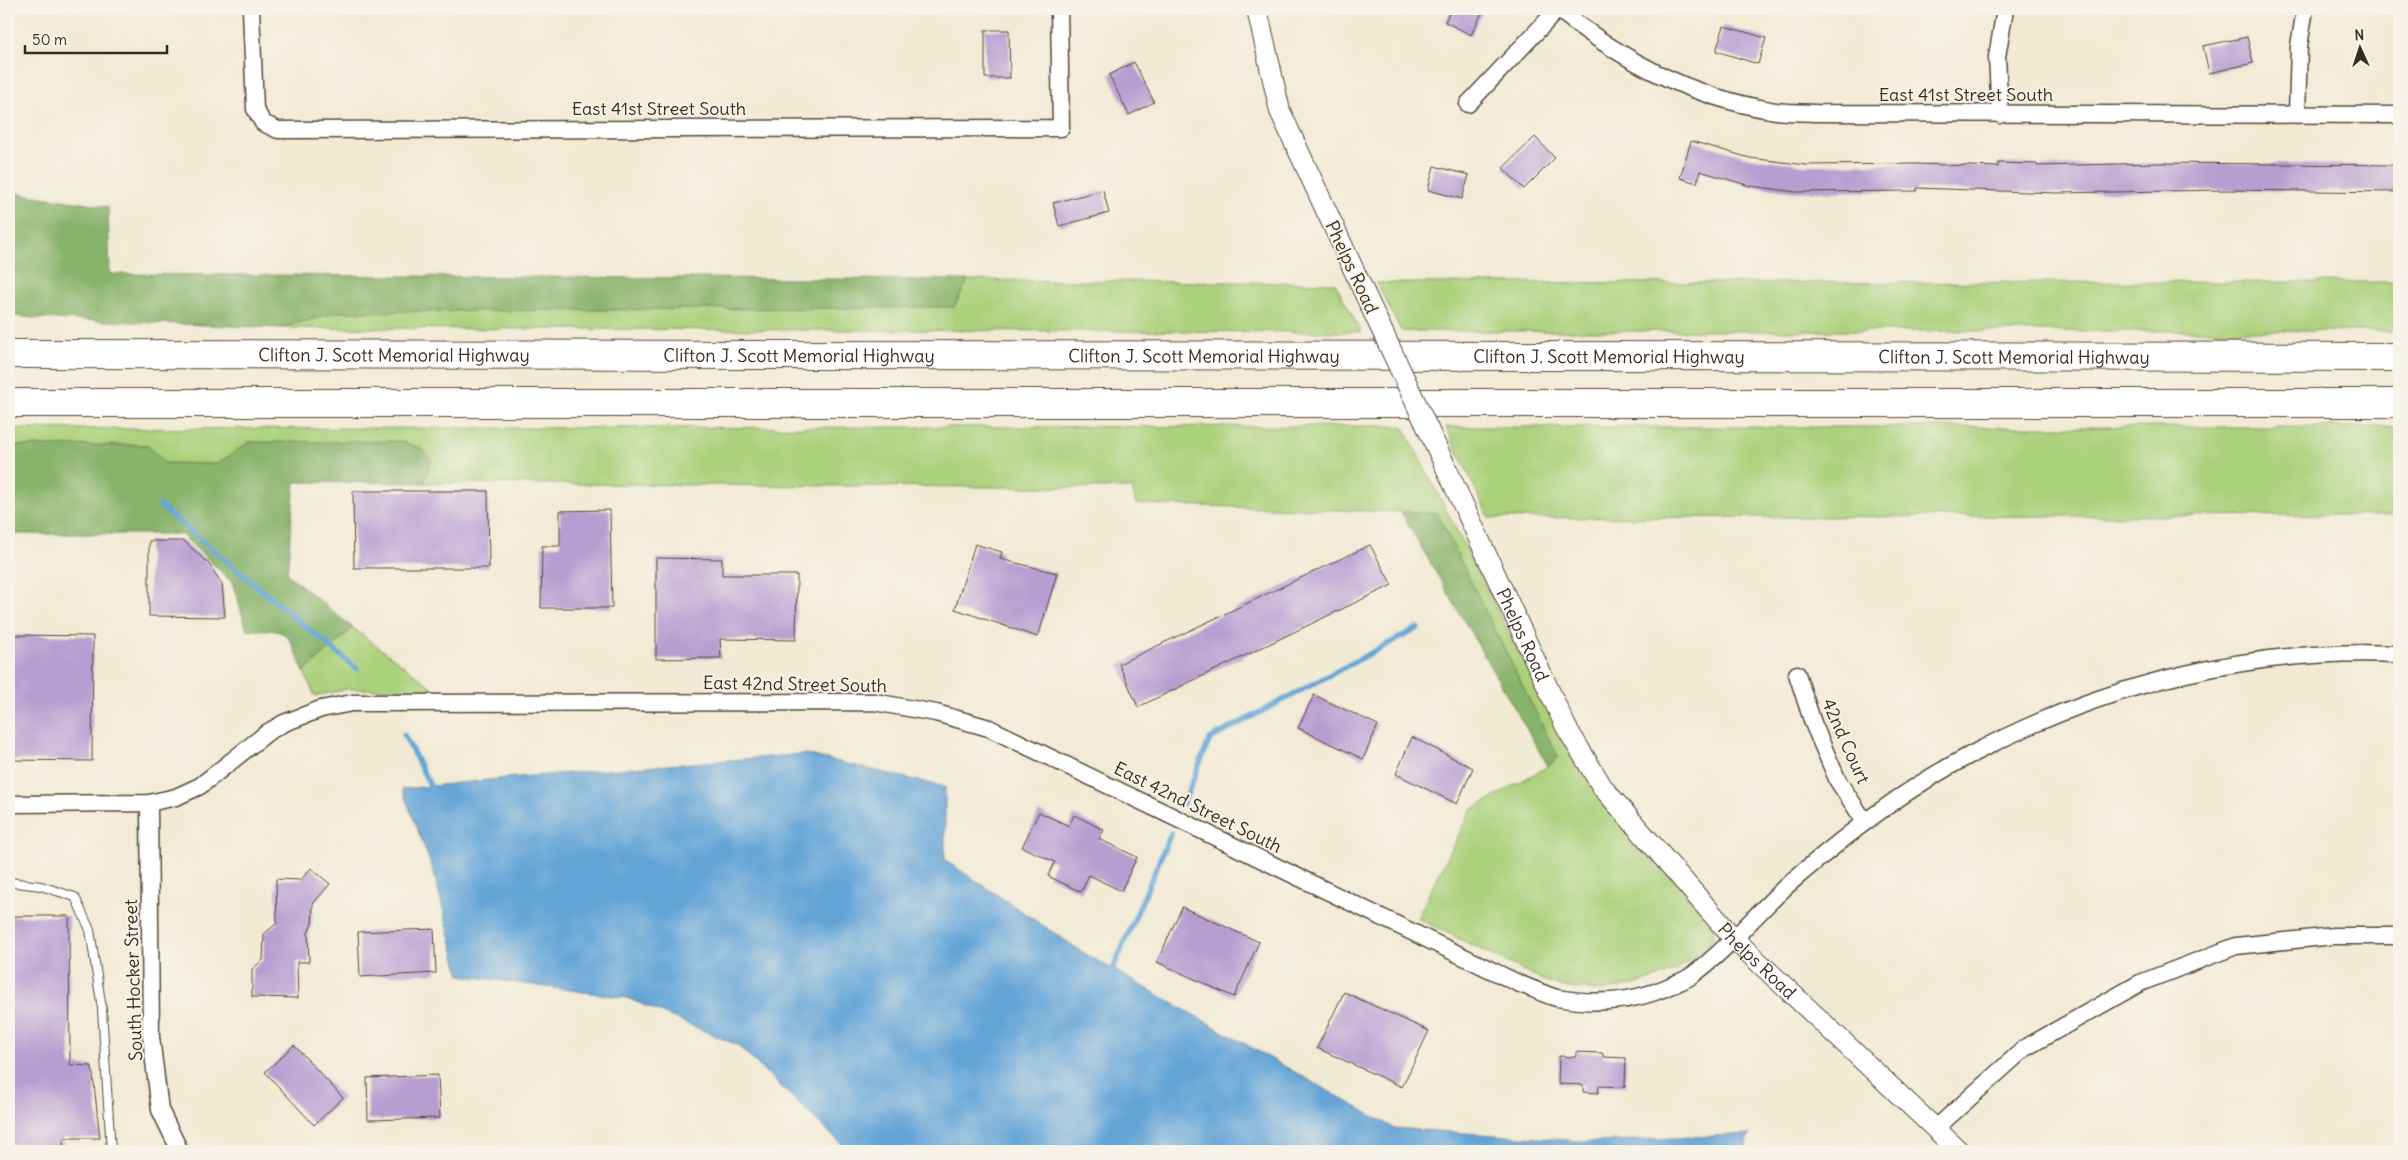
<svg xmlns="http://www.w3.org/2000/svg" width="2408" height="1160" font-family="Delius,sans-serif">
  <style>
    .green { fill: #abd17b; stroke: #737e4c }
    .forest { fill: #88b36b; stroke: #626e44 }
    .water { fill: #64a4d7; stroke: #50677a }
    .lines { fill: none; stroke-linecap: round; stroke-linejoin: round }
    .stream { stroke: #64a4d7; stroke-width: 5.5 }
    .building { fill: #b89dd1 }
    .service-casing { stroke: #564739; stroke-width: 10 }
    .minor-casing { stroke: #564739; stroke-width: 19 }
    .tertiary-casing { stroke: #564739; stroke-width: 22 }
    .motorway-casing { stroke: #564739; stroke-width: 30 }
    .service { stroke: #fff; stroke-width: 8 }
    .minor { stroke: #fff; stroke-width: 16 }
    .tertiary { stroke: #fff; stroke-width: 20 }
    .motorway { stroke: #fff; stroke-width: 28 }
    .tertiary-bridge-casing { stroke: #564739; stroke-width: 22; stroke-linecap: butt }
    .tertiary-bridge { stroke: #fff; stroke-width: 20 }
    .labels { text-anchor: middle; dominant-baseline: central; stroke-width: 4; stroke-linejoin: round; paint-order: stroke }
    .street-label { font-size: 18px; fill: #3b2a1e; stroke: #f7f3e8 }
  </style>
  <rect width="100%" height="100%" fill="#f7f3e8"/>
  <filter id="ink" filterUnits="userSpaceOnUse"><feTurbulence type="fractalNoise" baseFrequency=".02" numOctaves="2"/><feDisplacementMap in="SourceGraphic" scale="10" xChannelSelector="R" yChannelSelector="G"/><feConvolveMatrix kernelMatrix="1 2 1 2 8 2 1 2 1" color-interpolation-filters="sRGB"/></filter>
  <filter id="wash" filterUnits="userSpaceOnUse"><feTurbulence type="fractalNoise" baseFrequency=".0096" numOctaves="4" result="noise"/><feDisplacementMap in="SourceGraphic" scale="20" xChannelSelector="R" yChannelSelector="G"/><feGaussianBlur stdDeviation="1.12" result="paint"/><feColorMatrix in="noise" values="0 0 0 0 0 0 0 0 0 0 0 0 0 0 0 0 0 1.4 0 .05"/><feComposite in="paint" operator="in"/></filter>
  <g filter="url(#wash)">
    <rect width="100%" height="100%" fill="#f1ead4"/>
    <path class="green" d="M968,280L1335,283L1361,332L280,328L338,312L954,307Z
      M2399,282V331H1401L1377,283Z
      M1403,426L1562,735L1715,931L1708,948L1675,971L1637,984L1601,991L1569,988L1545,981L1417,918L1471,810L1548,766L1558,757L1437,513L1136,504L1132,488L424,483L431,460L250,442L217,464L165,463L148,445L9,446V429Z
      M1446,427H2399V515L1489,518Z
      M353,628L436,690L348,689L315,696L304,672Z"/>
    <path class="forest" d="M9,192L108,207L110,274L968,280L954,307L338,312L280,328L34,318L9,315Z
      M401,441L421,448L431,460L424,483L295,482L287,574L353,628L304,672C287,632 292,629 247,630L232,582L181,534H9V446L148,445L165,463L217,464L249,442Z
      M1401,512L1437,513L1558,757L1548,766Z"/>
    <path class="water" d="M805,754L945,787V860L1084,953L1394,1128L1595,1142L1750,1134L1745,1151H849L737,1045L627,998L460,975L433,870L402,789L507,778Z"/>
    <g class="lines">
      <path class="stream" d="M160,506L357,669
        M404,735L434,793
        M1183,804L1210,739L1418,628
        M1111,974L1171,833"/>
    </g>
    <g id="blocks">
      <path class="building" d="M1451,9H1484L1471,35L1445,22Z
        M1724,26L1766,38L1758,64L1716,51Z
        M985,30H1009L1010,78H985Z
        M2247,37L2253,63L2209,73L2203,46Z
        M1134,62L1154,102L1129,115L1109,75Z
        M1535,137L1555,158L1524,189L1503,168Z
        M1691,141L1750,158L1806,165L1917,164L1998,167V163L2037,164V166L2159,163L2399,165V192L2223,190L2057,193L1917,188V191L1796,192L1750,186L1700,171L1697,183L1680,178Z
        M1434,166L1469,175L1462,199L1428,190Z
        M1103,190L1109,213L1059,226L1053,203Z
        M353,491H488L489,568H354Z
        M610,510L612,608H541L542,546H560V511Z
        M149,541H184L209,564L222,584L225,617L149,616Z
        M975,544L1002,552L1000,559L1057,573L1038,637L955,609Z
        M1370,545L1392,585L1138,707L1119,664Z
        M656,558L722,559V575H797L796,640L720,639L721,658L656,659Z
        M12,635L93,636L92,761L11,760Z
        M1314,695L1378,725L1363,759L1298,728Z
        M1412,737L1473,768L1457,804L1396,774Z
        M1039,812L1069,826L1074,815L1104,830L1099,839L1137,857L1121,891L1089,875L1081,892L1048,876L1055,862L1022,847Z
        M311,868L330,884L313,904L312,924L308,933L309,962H297L298,998L252,997V969L263,960L264,934L277,923L276,879L301,880Z
        M1182,907L1259,942L1234,997L1157,962Z
        M9,916H69L70,1065L92,1066L100,1138H63L64,1151H9Z
        M434,929L436,973L360,977L358,932Z
        M1344,992L1429,1031L1402,1087L1317,1048Z
        M294,1045L343,1098L314,1125L265,1072Z
        M1576,1052L1602,1053L1604,1057L1626,1058L1625,1087L1599,1086L1598,1093L1583,1092V1085L1558,1084L1559,1056L1576,1057Z
        M438,1075L440,1118L368,1120L367,1078Z"/>
    </g>
  </g>
  <g filter="url(#ink)">
    <use href="#blocks" fill-opacity="0" stroke="#564739" stroke-width="1"/>
    <g class="lines">
      <defs>
        <path id="service" d="M9,882L41,886L75,897L90,930L102,1009L111,1151"/>
        <path id="minor" d="M251,9L255,109L263,123L278,130L1061,128L1059,9
          M1558,9C1621,60 1689,96 1770,110C1785,113 1801,112 1816,113L2399,115
          M1468,104L1558,9
          M2000,115L1997,57L2005,9
          M2297,115L2299,46L2305,9
          M1797,674L1813,723L1838,781L1865,822
          M149,803L151,1037L160,1110L180,1151
          M9,804L149,803L176,797L200,786L268,732L284,723L321,709L352,703L874,702L936,713L989,728L1520,984C1532,988 1545,995 1557,998C1597,1005 1636,1002 1672,985C1680,982 1688,979 1694,974C1730,947 1758,911 1791,882C1847,834 1906,788 1972,754C2102,685 2252,647 2399,654
          M1935,1129L2025,1048L2140,983L2236,946L2334,936H2399"/>
        <g id="tertiary">
          <path d="M1257,9L1280,111L1364,292"/>
          <path id="s1" d="M1448,472L1566,727L1603,788L1734,939L1959,1151"/>
        </g>
        <g id="motorway">
          <path id="s2" d="M9,354L2399,357"/>
          <path d="M9,403H2399"/>
        </g>
      </defs>
      <use href="#service" class="service-casing"/>
      <use href="#minor" class="minor-casing"/>
      <use href="#tertiary" class="tertiary-casing"/>
      <use href="#motorway" class="motorway-casing"/>
      <use href="#service" class="service"/>
      <use href="#minor" class="minor"/>
      <use href="#tertiary" class="tertiary"/>
      <use href="#motorway" class="motorway"/>
      <defs>
        <path id="tertiary-bridge" d="M1364,292L1448,472"/>
      </defs>
      <use href="#tertiary-bridge" class="tertiary-bridge-casing"/>
      <use href="#tertiary-bridge" class="tertiary-bridge"/>
    </g>
  </g>
  <g class="labels">
    <g class="street-label">
      <text x="1966" y="94">East 41st Street South</text>
      <text x="659" y="108">East 41st Street South</text>
      <text transform="translate(1352 267) rotate(65)">Phelps Road</text>
      <text stroke="none"><textPath href="#s2" startOffset="385">Clifton J. Scott Memorial Highway</textPath></text>
      <text stroke="none"><textPath href="#s2" startOffset="790">Clifton J. Scott Memorial Highway</textPath></text>
      <text stroke="none"><textPath href="#s2" startOffset="1195">Clifton J. Scott Memorial Highway</textPath></text>
      <text stroke="none"><textPath href="#s2" startOffset="1600">Clifton J. Scott Memorial Highway</textPath></text>
      <text stroke="none"><textPath href="#s2" startOffset="2005">Clifton J. Scott Memorial Highway</textPath></text>
      <text stroke="none"><textPath href="#s1" startOffset="179">Phelps Road</textPath></text>
      <text transform="translate(795 684) rotate(1)">East 42nd Street South</text>
      <text transform="translate(1846 741) rotate(66)">42nd Court</text>
      <text transform="translate(1198 807) rotate(26)">East 42nd Street South</text>
      <text stroke="none"><textPath href="#s1" startOffset="584">Phelps Road</textPath></text>
      <text transform="translate(133 980) rotate(-92)">South Hocker Street</text>
    </g>
  </g>
  <rect width="2408" height="1160" fill="none" stroke="#f7f3e8" stroke-width="30"/>
  <g transform="translate(2360 48) rotate(357)" stroke="#f7f3e8" stroke-width="4" paint-order="stroke">
  <path d="M0-4L9 19L0 12L-9 19Z" fill="#3b2a1e"/>
  <text y="-8" font-size="14" font-weight="bold" text-anchor="middle" fill="#3b2a1e">N</text>
  </g>
  <path d="M25 45v8h142v-8" fill="none" stroke="#3b2a1e" stroke-width="2.5"/>
  <text x="32" y="45" font-size="15" fill="#3b2a1e" stroke="#f7f3e8" stroke-width="4" paint-order="stroke">50 m</text>
</svg>
